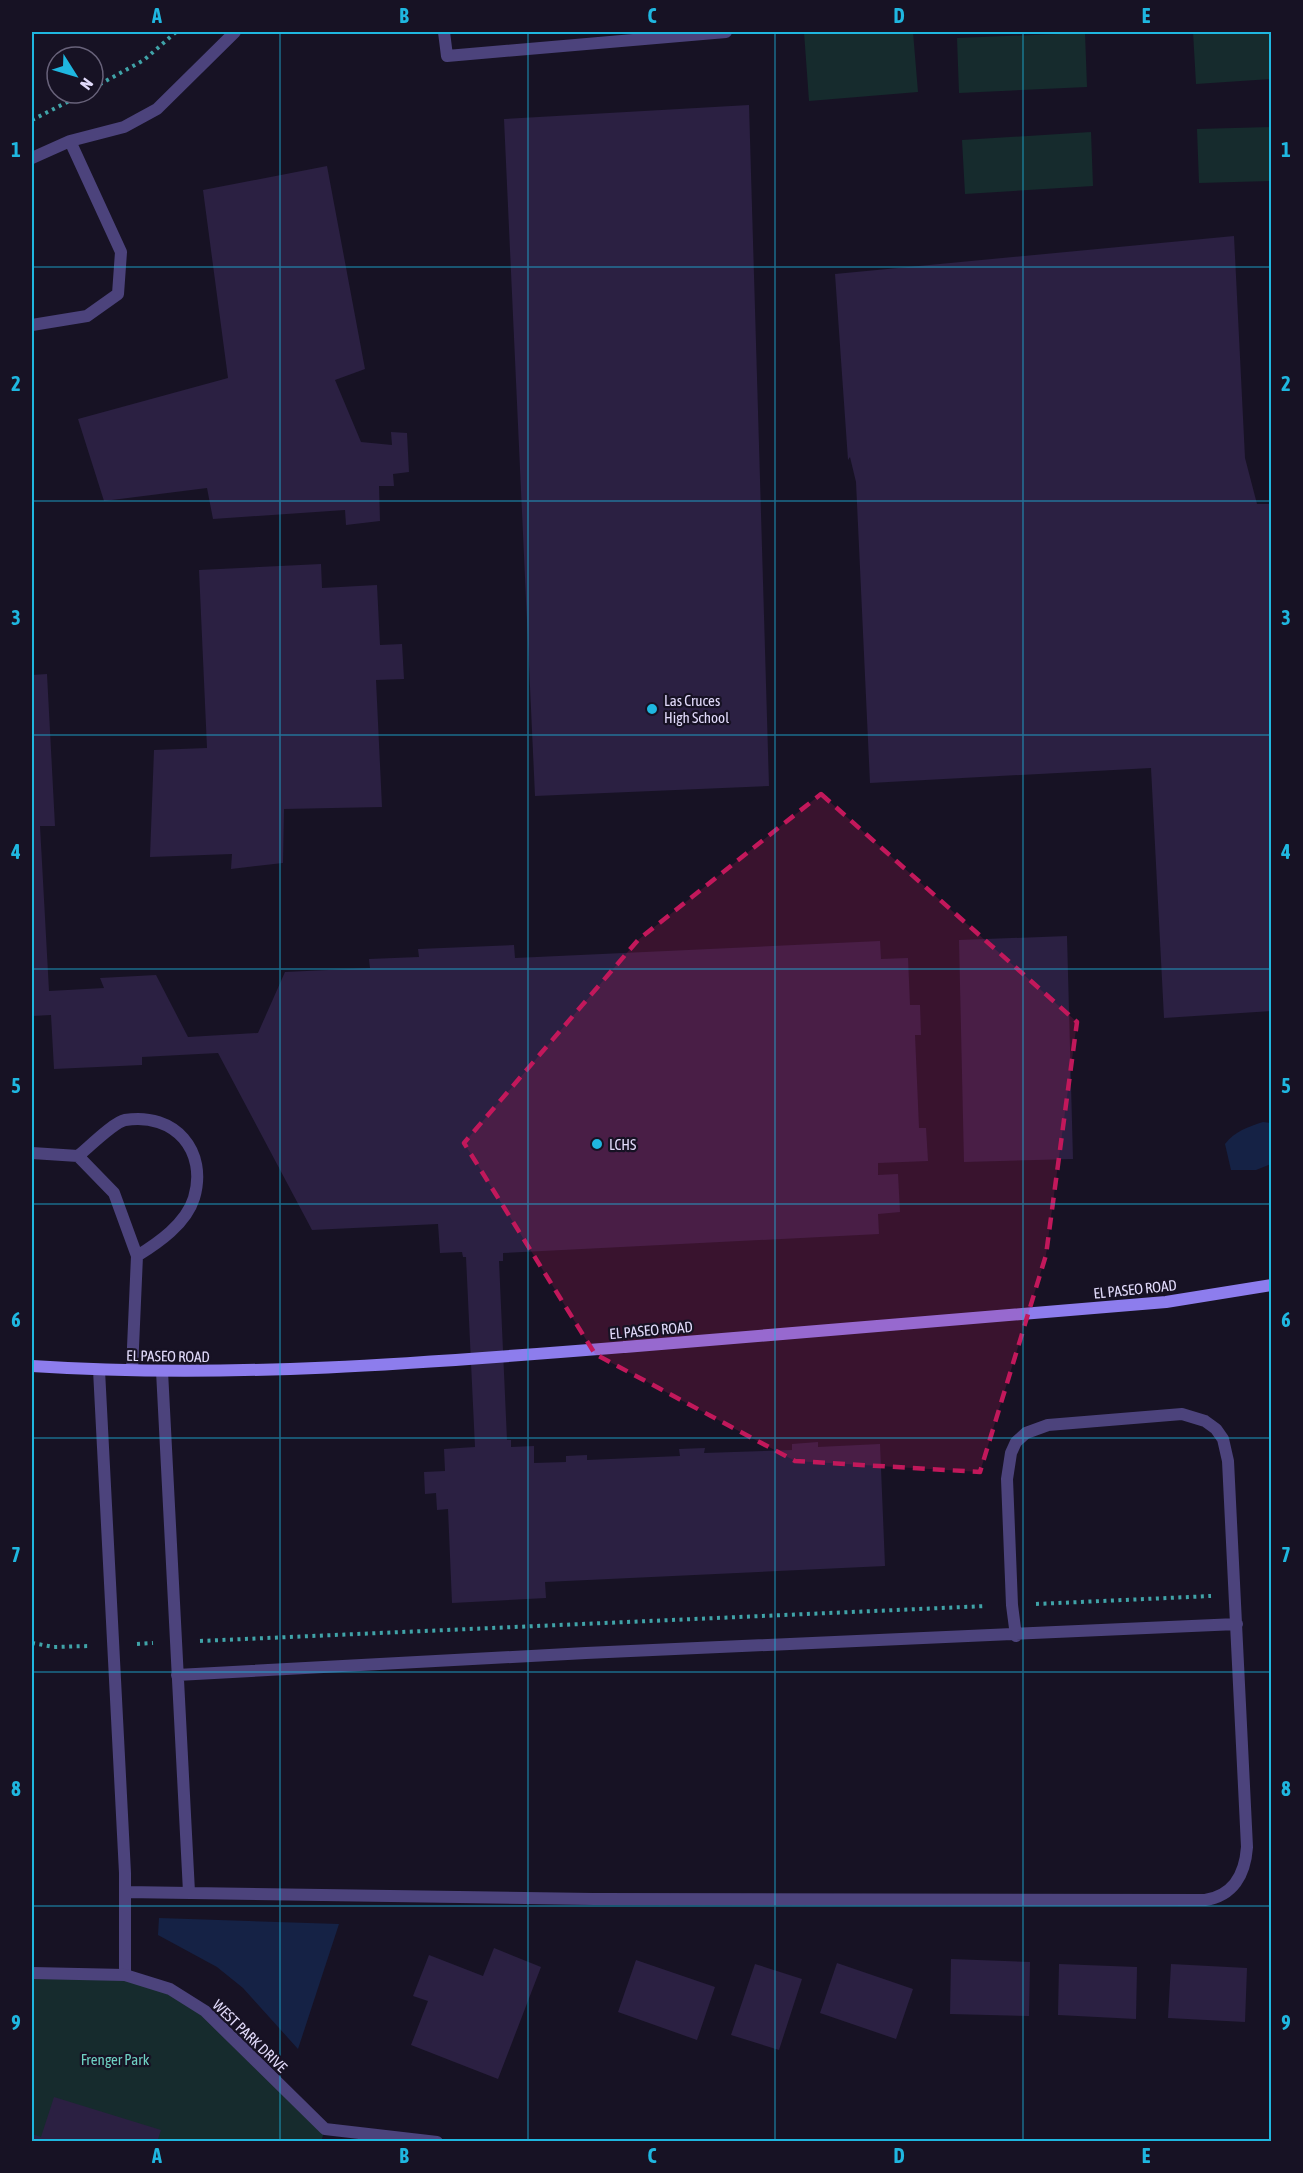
<svg xmlns="http://www.w3.org/2000/svg" width="1303" height="2173" font-family="'Asap Condensed',sans-serif">
  <style>
    .green { fill: #162b2d }
    .water { fill: #152245 }
    .building { fill: #2b2042 }
    .lines { fill: none; stroke-linecap: round; stroke-linejoin: round }
    .path { stroke: #40a3a8; stroke-width: 4; stroke-dasharray: 3 4.5; stroke-linecap: butt }
    .service { stroke: #4c437c; stroke-width: 12 }
    .minor { stroke: #4c437c; stroke-width: 12 }
    .secondary { stroke: #8d7ded; stroke-width: 12 }
    .marked { fill: #c2185b; fill-opacity: 0.2; stroke: #c2185b; stroke-width: 4.5; stroke-dasharray: 12 8; stroke-linejoin: round }
    .grid { fill: none; stroke: #1fb7e0; stroke-width: 1.5; stroke-opacity: 0.55 }
    .poi-dot { fill: #1fb7e0; stroke: #171224; stroke-width: 2 }
    .labels { text-anchor: middle; dominant-baseline: central; stroke-width: 4.5; stroke-linejoin: round; paint-order: stroke }
    .poi-label { font-size: 15px; fill: #e1dafa; stroke: #171224; text-anchor: start }
    .street-label { font-size: 15px; fill: #e1dafa; stroke: #171224 }
    .park-label { font-size: 15px; fill: #6fd1c3; stroke: #171224 }
    .neatline { fill: none; stroke: #1fb7e0; stroke-width: 2 }
    .grid-label { font-size: 20px; text-anchor: middle; font-weight: bold; fill: #1fb7e0 }
  </style>
  <rect width="100%" height="100%" fill="#171224"/>
  <path class="green" d="M804,32H913L918,92L809,101Z
    M1193,32H1271V79L1196,84Z
    M1085,33L1087,87L959,93L957,38Z
    M1271,127V181L1199,183L1197,129Z
    M1091,132L1093,186L965,194L962,140Z
    M32,1974L125,1975L205,2011L325,2129L321,2142H32Z"/>
  <path class="water" d="M1263,1122L1271,1123V1164L1256,1170H1231L1225,1144C1235,1131 1248,1127 1263,1122Z
    M159,1918L339,1924L298,2049L243,1988L217,1967L158,1935Z"/>
  <path class="building" d="M749,105L769,786L535,796L504,119Z
    M327,166L365,369L335,380L361,442L392,445L391,432L407,433L409,472L393,474L394,486H379L380,521L346,525L345,510L213,519L207,488L104,501L78,419L228,378L203,190Z
    M1234,236L1245,458L1257,504H1272V1011L1164,1018L1151,768L870,783L856,482L850,457L848,460L835,274Z
    M321,564L322,588L377,585L380,645L402,644L404,679L376,680L382,807L284,809L283,863L231,869L232,854L150,857L154,750L207,748L199,570Z
    M47,674L55,826H40L49,991L104,988L100,978L156,975L188,1037L258,1033L285,972L370,968L369,959L419,957L418,949L514,945L515,958L880,941L881,959L908,958L910,1005H920L921,1035H915L919,1128H926L928,1161L878,1163V1175L898,1174L900,1212L878,1214L879,1234L503,1253V1261H499L507,1440H511V1447L534,1446V1463L566,1462V1456L587,1455V1460L680,1456L679,1449L705,1448L704,1453L792,1450V1444L818,1442V1447L880,1444L885,1566L545,1582L546,1598L452,1603L448,1509L437,1510L436,1493L425,1494L424,1472L445,1471L444,1449L475,1447L466,1257H463L462,1252L440,1253L438,1224L312,1230L218,1053L142,1057V1065L54,1069L51,1015L32,1016V675Z
    M1067,936L1073,1159L964,1162L959,940Z
    M494,1948L541,1967L498,2079L411,2045L428,2001L413,1996L429,1955L483,1976Z
    M951,1959L1030,1962L1029,2016L950,2014Z
    M636,1960L715,1987L697,2040L618,2012Z
    M837,1963L913,1989L896,2039L820,2013Z
    M755,1964L802,1979L779,2050L731,2035Z
    M1059,1964L1137,1967L1136,2019L1058,2015Z
    M1171,1964L1247,1968L1245,2022L1168,2018Z
    M54,2097L161,2130L157,2142H32V2134L41,2137Z"/>
  <g class="lines">
    <path class="path" d="M93,88L144,60L176,32
      M32,120L85,93
      M1036,1604L1211,1596
      M200,1641L986,1606
      M32,1643L54,1647L90,1646
      M137,1644L153,1643"/>
    <path class="service" d="M444,32L447,56L726,32
      M70,141L124,127L157,109L235,32
      M32,158L70,141L121,252L118,294L87,316L32,325
      M32,1153L78,1156L114,1193L137,1256L132,1370
      M78,1156C88,1148 114,1122 125,1120C175,1112 208,1151 194,1198C186,1224 158,1243 137,1256
      M99,1370L125,1873V1975
      M162,1371L189,1892
      M177,1675L586,1653L1237,1624
      M125,1892L593,1899L1205,1900C1233,1896 1245,1875 1247,1847L1228,1461L1223,1439L1216,1429L1205,1421L1182,1414L1048,1425L1026,1433L1016,1442L1011,1453L1007,1479L1012,1605L1016,1636"/>
    <path class="minor" d="M32,1973L125,1975L170,1989L205,2011L325,2129L437,2142"/>
    <path class="secondary" d="M32,1366C230,1379 427,1363 625,1347C805,1332 986,1317 1166,1302L1272,1285"/>
  </g>
  <path class="marked" d="M821,794L1077,1022L1046,1255L980,1472L795,1461L595,1354L464,1143L638,940Z"/>
  <path class="grid" d="M280,32V2142M528,32V2142M775,32V2142M1023,32V2142M32,267H1272M32,501H1272M32,735H1272M32,969H1272M32,1204H1272M32,1438H1272M32,1672H1272M32,1906H1272"/>
  <g class="poi-dot">
    <circle cx="652" cy="709" r="6"/>
    <circle cx="597" cy="1144" r="6"/>
  </g>
  <g class="labels">
    <g class="poi-label">
      <text x="664" y="700">Las Cruces<tspan x="664" dy="17">High School</tspan></text>
      <text x="609" y="1144">LCHS</text>
    </g>
    <g class="street-label">
      <text transform="translate(1135 1289) rotate(-6)">EL PASEO ROAD</text>
      <text transform="translate(651 1330) rotate(-5)">EL PASEO ROAD</text>
      <text transform="translate(168 1356) rotate(1)">EL PASEO ROAD</text>
      <text transform="translate(250 2036) rotate(44)">WEST PARK DRIVE</text>
    </g>
    <g class="park-label">
      <text x="115" y="2059">Frenger Park</text>
    </g>
  </g>
  <rect width="1303" height="2173" fill="none" stroke="#171224" stroke-width="66"/>
  <g transform="translate(75 75) rotate(127)"><circle r="28" fill="#171224" stroke="#68627a" stroke-width="1.5"/>
  <path d="M0-4.5L10 22L0 15L-10 22Z" fill="#1fb7e0"/>
  <text y="-9" font-size="16" font-weight="bold" text-anchor="middle" fill="#e1dafa">N</text>
  </g>
  <rect x="33" y="33" width="1237" height="2107" class="neatline"/>
  <g class="grid-label">
    <text x="157" y="23">A</text>
    <text x="404" y="23">B</text>
    <text x="652" y="23">C</text>
    <text x="899" y="23">D</text>
    <text x="1146" y="23">E</text>
    <text x="16" y="157">1</text>
    <text x="1286" y="157">1</text>
    <text x="16" y="391">2</text>
    <text x="1286" y="391">2</text>
    <text x="16" y="625">3</text>
    <text x="1286" y="625">3</text>
    <text x="16" y="859">4</text>
    <text x="1286" y="859">4</text>
    <text x="16" y="1093">5</text>
    <text x="1286" y="1093">5</text>
    <text x="16" y="1327">6</text>
    <text x="1286" y="1327">6</text>
    <text x="16" y="1562">7</text>
    <text x="1286" y="1562">7</text>
    <text x="16" y="1796">8</text>
    <text x="1286" y="1796">8</text>
    <text x="16" y="2030">9</text>
    <text x="1286" y="2030">9</text>
    <text x="157" y="2163">A</text>
    <text x="404" y="2163">B</text>
    <text x="652" y="2163">C</text>
    <text x="899" y="2163">D</text>
    <text x="1146" y="2163">E</text>
  </g>
</svg>
